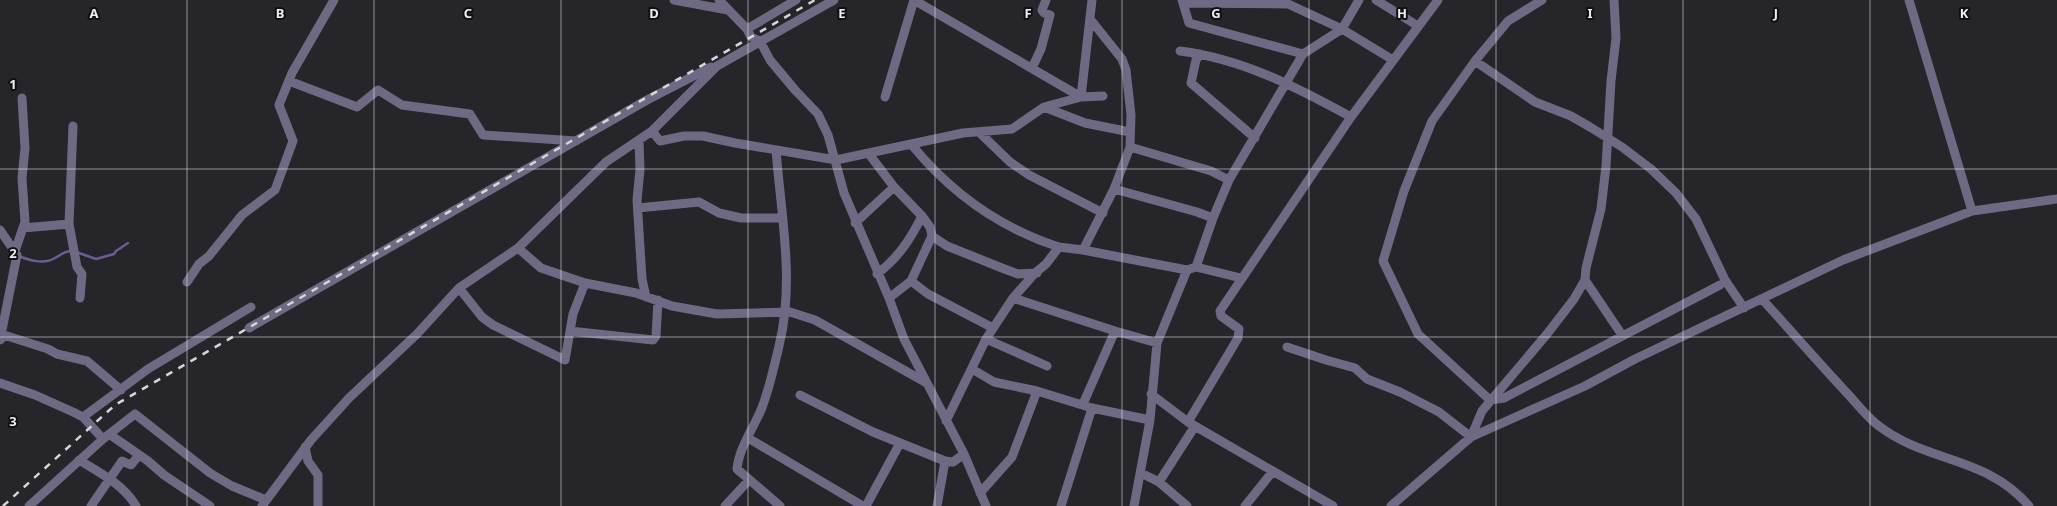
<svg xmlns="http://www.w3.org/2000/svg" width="2057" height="506" font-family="'Noto Sans',sans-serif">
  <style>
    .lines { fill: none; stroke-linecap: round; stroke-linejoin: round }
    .stream { stroke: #6d5b96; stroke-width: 2.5 }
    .minor { stroke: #706983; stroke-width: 9 }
    .rail { stroke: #d7d7da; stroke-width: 2.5; stroke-dasharray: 7 7; stroke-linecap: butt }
    .grid { fill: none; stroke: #eeeef1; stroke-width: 1; stroke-opacity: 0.55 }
    .grid-label { font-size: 13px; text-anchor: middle; font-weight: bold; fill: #eeeef1; stroke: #0f0f11; stroke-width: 4; stroke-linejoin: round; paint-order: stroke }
  </style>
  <rect width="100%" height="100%" fill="#26252a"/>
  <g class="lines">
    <path class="stream" d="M76,252L96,259L114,254L116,251L128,243
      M18,256C29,260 44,265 55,258C61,255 64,251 72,251"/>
    <path class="minor" d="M674,0L728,10
      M719,0L747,29L751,37L760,41L770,60L795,90L818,114L828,135L844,193L889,298L904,339L964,454L986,506
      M914,0L1081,97L1103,96
      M1182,0L1189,23L1303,54
      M1376,0L1418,26
      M1542,0L1508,21L1475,61L1432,121L1404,191L1383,261L1418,334L1490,400L1504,398L1720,285
      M1909,0L1972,211
      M1183,3L1288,4L1342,29L1393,60
      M747,29L796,0
      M1180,51C1243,59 1296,87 1351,117
      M1200,54L1196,60L1191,83L1255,138
      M1475,61L1535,102L1571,116L1590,127L1622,147L1651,169L1676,193L1696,219L1725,280L1744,308
      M1032,68L1041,49L1050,15L1044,13L1042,10L1046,0
      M289,81L357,107L378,90L402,105L470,114L483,135L576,141
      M885,97L914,0
      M1044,107L1085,123L1130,132
      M652,131L660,141L684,136H703L735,143L836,160L963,133L1012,129L1044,107L1081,97L1092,0
      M980,133L1010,162L1029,175L1103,213
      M639,140L640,170L637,200L642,279L646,297
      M911,144C950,192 1000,228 1059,247L1046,264L1035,273H1037
      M1130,147L1211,171L1229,180
      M776,150C781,215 795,282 779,346C774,367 769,390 761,410C753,429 739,448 737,469L780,506
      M869,154L894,187L922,216L930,227L932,236
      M1114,189L1197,212L1213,218
      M638,208L699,202L719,213L741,218H782
      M855,223L894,187
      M69,224L77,267L82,274L80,298
      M23,228L69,224L73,126
      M0,230L17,255L0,340
      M1059,247L1083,250L1187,270
      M518,248L541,268L585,283L636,293L672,306L717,314L790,312L815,320L925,382
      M1083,250L1114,189L1130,147L1131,115L1126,70L1122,59L1090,19
      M15,251L25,222L22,178L25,148L22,98
      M1196,267L1241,278
      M877,274C898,258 910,240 922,216
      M1585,280L1622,335
      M911,281L928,294L993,328
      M187,282L199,264L209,256L242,215L275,190L293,141L279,105L292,73L334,0
      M459,288L482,317L493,325L565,360L573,314L585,283
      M889,298L911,281L932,236L947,246L1002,268L1018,274L1035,273L1013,298L986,339L946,421
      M1013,298L1115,331L1157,343
      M1762,299C1790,330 1817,361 1845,391C1856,402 1866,417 1879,426C1927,463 1987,456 2029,506
      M249,328L647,100L711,67
      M570,331L653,340L656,336L658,300
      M1,339L4,335L48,349L57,354L87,361L121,390
      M986,339L1047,366
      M1287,347L1326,360L1355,368L1367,379L1400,392L1439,412L1471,437L1482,411L1547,334L1574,299L1585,280L1586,268L1601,209L1606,166L1611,81L1616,38L1614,0
      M972,369L994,382L1037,391
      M0,383L35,395L73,412L83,417L103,439
      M1151,394L1188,422
      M800,395L873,432L945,461L953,462L964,454
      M1083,404L1115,331
      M83,417L148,369L251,307
      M109,434L148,461L164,475L210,506
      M748,438L863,506
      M305,447L308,461L318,475V506
      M79,460C99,472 124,485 136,506
      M1141,473L1159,482L1187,506
      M1159,482L1195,426
      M980,493L1012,457L1037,391L1092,408L1150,420
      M29,506L103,439L135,414L210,473L232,486L266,500
      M91,506L122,461L131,465L139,455
      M262,506L311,440L349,398L417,334L459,288L518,248L606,162L652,131L717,66L834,0
      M725,506L749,480
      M866,506L900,443
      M937,506L945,461
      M1061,506L1092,408
      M1134,506L1150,420L1157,343L1187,270L1196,267L1213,218L1229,180L1303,54L1342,29L1359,0
      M1245,506L1273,471
      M1333,506L1188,422L1238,338L1239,329L1221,316L1220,311L1351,117L1438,0
      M1391,506L1471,437L1585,386L1635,359L1843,260L1972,211L2057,199"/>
    <path class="rail" d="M3,506L115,405L815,0"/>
  </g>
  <path class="grid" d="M187,0V506M374,0V506M561,0V506M748,0V506M935,0V506M1122,0V506M1309,0V506M1496,0V506M1683,0V506M1870,0V506M0,169H2057M0,337H2057"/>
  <g class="grid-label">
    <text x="94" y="18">A</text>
    <text x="280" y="18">B</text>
    <text x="468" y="18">C</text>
    <text x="654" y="18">D</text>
    <text x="842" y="18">E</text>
    <text x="1028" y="18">F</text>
    <text x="1216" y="18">G</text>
    <text x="1402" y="18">H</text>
    <text x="1590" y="18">I</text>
    <text x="1776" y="18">J</text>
    <text x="1964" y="18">K</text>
    <text x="13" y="89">1</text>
    <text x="13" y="258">2</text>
    <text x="13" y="426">3</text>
  </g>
</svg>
